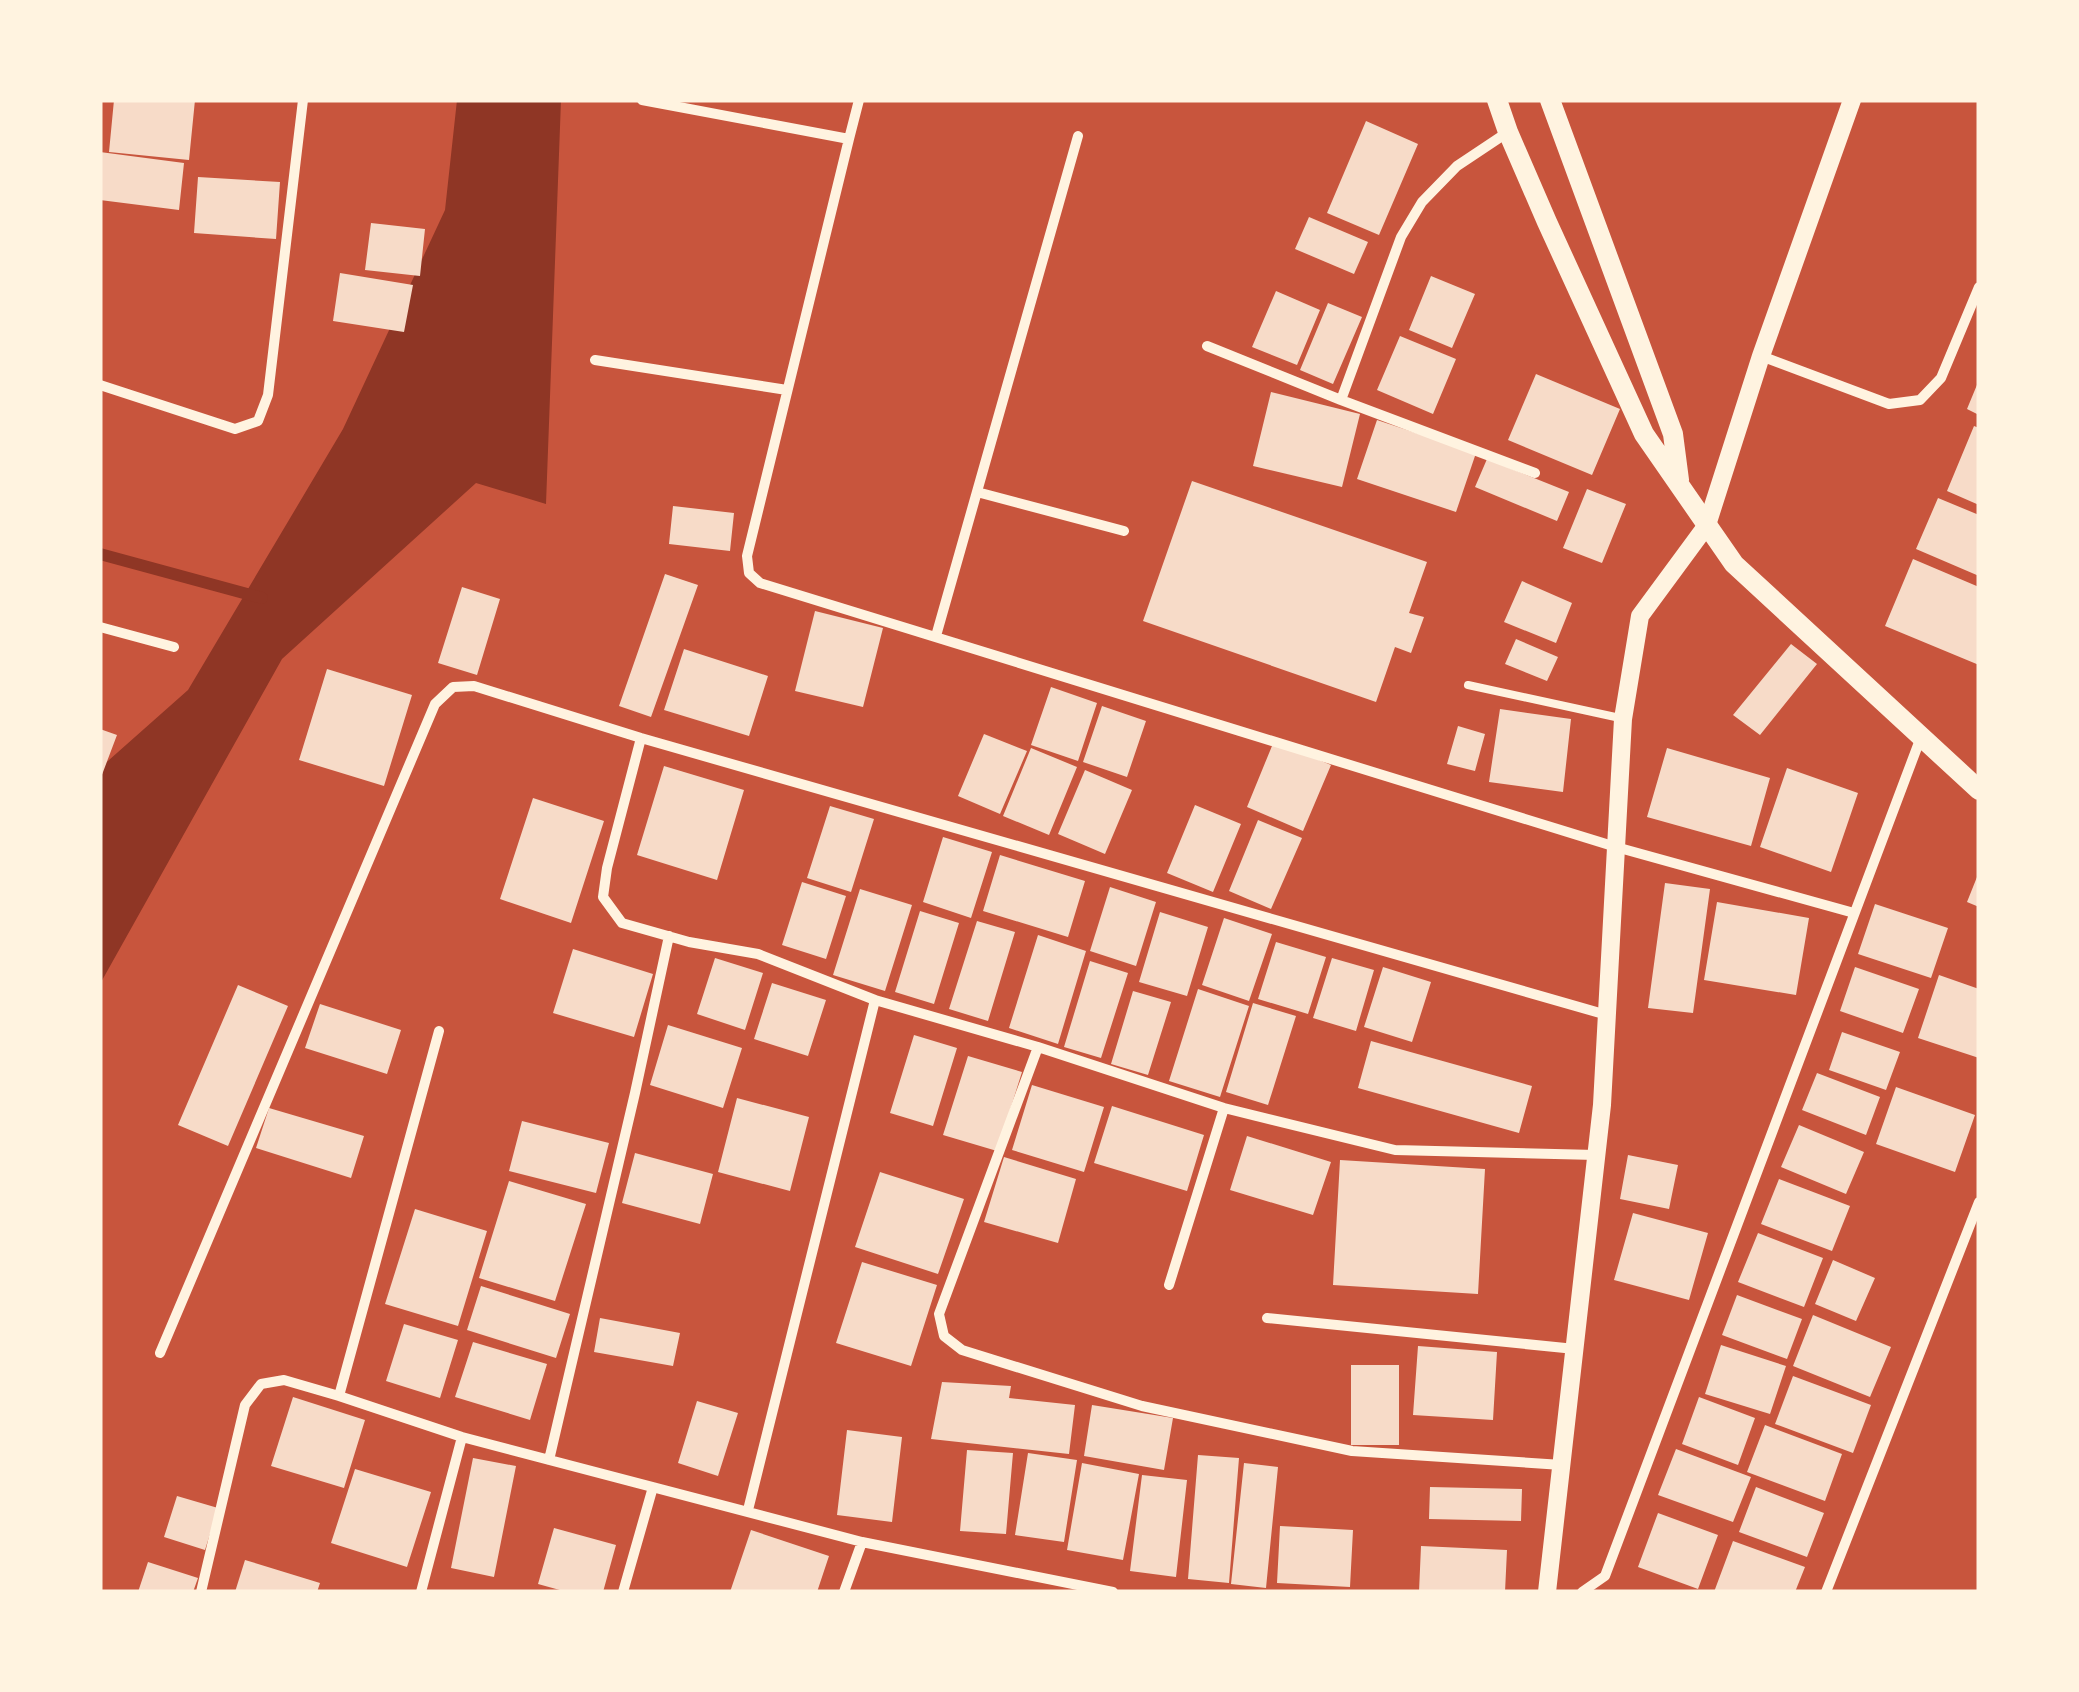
<svg xmlns="http://www.w3.org/2000/svg" width="2079" height="1692" font-family="'Asap Condensed',sans-serif">
  <style>
    .water { fill: #8f3625 }
    .lines { fill: none; stroke-linecap: round; stroke-linejoin: round }
    .stream { stroke: #8f3625; stroke-width: 12 }
    .building { fill: #f7dbc8 }
    .service { stroke: #fff3e0; stroke-width: 8 }
    .minor { stroke: #fff3e0; stroke-width: 10 }
    .tertiary { stroke: #fff3e0; stroke-width: 18 }
    .secondary { stroke: #fff3e0; stroke-width: 20 }
  </style>
  <rect width="100%" height="100%" fill="#c8553d"/>
  <path class="water" d="M457,100H561L546,504L476,483L282,659L100,984V768L188,690L343,429L445,210Z"/>
  <g class="lines">
    <path class="stream" d="M100,554L262,598"/>
  </g>
  <path class="building" d="M114,100H195L189,160L109,152Z
    M1366,121L1418,144L1379,235L1327,213Z
    M100,152L184,163L179,210L100,200Z
    M198,177L280,182L276,239L194,233Z
    M1309,217L1368,242L1354,274L1295,249Z
    M371,223L425,229L420,276L365,270Z
    M340,273L413,285L404,332L333,321Z
    M1431,276L1475,294L1452,348L1409,330Z
    M1276,291L1320,310L1297,365L1252,347Z
    M1328,303L1362,317L1333,384L1300,370Z
    M1400,336L1456,359L1433,414L1377,390Z
    M1536,374L1620,409L1592,475L1508,440Z
    M1979,380V415L1967,409Z
    M1271,392L1360,414L1342,487L1253,466Z
    M1377,420L1476,453L1456,512L1357,479Z
    M1974,426L1979,428V505L1947,491Z
    M1487,459L1569,492L1557,521L1475,487Z
    M1192,481L1427,562L1409,613L1424,617L1411,653L1395,647L1376,702L1143,621Z
    M1587,489L1626,504L1602,563L1563,548Z
    M1938,498L1979,515V576L1916,549Z
    M673,506L734,513L730,551L669,544Z
    M1913,559L1979,587V665L1885,626Z
    M665,574L698,585L651,717L619,706Z
    M1522,581L1572,603L1556,643L1504,622Z
    M462,587L500,599L477,675L438,663Z
    M815,611L883,628L863,707L795,691Z
    M1516,639L1558,657L1547,681L1505,664Z
    M1791,644L1817,664L1760,735L1733,715Z
    M684,649L768,676L749,736L664,710Z
    M327,669L412,695L384,786L299,760Z
    M1051,687L1097,703L1078,761L1031,745Z
    M1102,706L1146,721L1127,777L1083,762Z
    M1500,709L1571,719L1563,792L1489,782Z
    M1458,726L1485,734L1475,771L1447,764Z
    M100,729L117,735L100,780Z
    M984,734L1027,751L1000,814L958,796Z
    M1274,741L1331,765L1303,831L1247,807Z
    M1031,748L1077,767L1049,835L1003,816Z
    M1667,748L1770,778L1751,846L1647,817Z
    M664,766L744,790L717,880L637,855Z
    M1787,768L1858,793L1831,872L1760,847Z
    M1085,770L1132,790L1105,854L1058,834Z
    M533,798L604,821L571,923L500,899Z
    M1195,805L1241,824L1213,892L1167,873Z
    M830,806L874,819L851,892L807,878Z
    M1258,820L1302,838L1271,909L1229,891Z
    M943,837L992,852L971,918L923,902Z
    M1000,855L1085,881L1068,937L983,911Z
    M1979,872V907L1967,902Z
    M802,882L846,896L826,959L782,945Z
    M1665,883L1710,889L1693,1013L1648,1008Z
    M1110,887L1156,902L1136,966L1090,951Z
    M860,889L912,905L885,991L833,975Z
    M1717,902L1809,918L1796,995L1704,980Z
    M1875,904L1948,928L1931,978L1858,954Z
    M920,911L959,923L934,1004L895,992Z
    M1160,912L1208,927L1187,996L1139,982Z
    M1224,918L1272,934L1249,1001L1202,985Z
    M977,921L1015,932L988,1021L949,1009Z
    M1038,935L1086,951L1058,1044L1009,1028Z
    M1276,942L1326,957L1308,1014L1258,999Z
    M573,949L653,974L634,1037L553,1013Z
    M715,958L763,973L745,1030L697,1014Z
    M1332,958L1374,970L1356,1031L1313,1018Z
    M1090,961L1128,973L1101,1058L1064,1047Z
    M1383,967L1431,982L1412,1042L1364,1027Z
    M1855,967L1919,989L1903,1033L1840,1011Z
    M1939,975L1979,989V1058L1918,1038Z
    M772,983L826,1000L808,1056L754,1039Z
    M238,985L288,1006L228,1146L178,1125Z
    M1198,989L1249,1006L1220,1097L1169,1081Z
    M1133,991L1171,1002L1148,1075L1111,1064Z
    M1253,1003L1296,1016L1268,1105L1226,1092Z
    M320,1004L401,1030L387,1074L305,1048Z
    M668,1025L742,1048L723,1108L650,1085Z
    M1842,1032L1900,1052L1886,1090L1829,1070Z
    M914,1035L957,1048L933,1126L890,1113Z
    M1371,1041L1532,1086L1519,1133L1358,1088Z
    M968,1056L1022,1072L997,1151L943,1135Z
    M1817,1073L1880,1097L1866,1135L1802,1110Z
    M1032,1085L1104,1107L1084,1172L1012,1150Z
    M1896,1087L1975,1115L1955,1172L1876,1144Z
    M737,1098L809,1117L790,1191L718,1172Z
    M1112,1106L1204,1135L1187,1191L1094,1163Z
    M269,1108L364,1136L351,1178L256,1148Z
    M522,1121L609,1143L596,1193L509,1171Z
    M1799,1125L1864,1152L1846,1194L1781,1167Z
    M1247,1136L1331,1162L1313,1215L1230,1190Z
    M635,1153L713,1174L700,1224L622,1203Z
    M1628,1155L1678,1165L1669,1209L1620,1199Z
    M1004,1157L1076,1179L1058,1243L984,1222Z
    M1340,1160L1485,1169L1478,1294L1333,1285Z
    M880,1172L964,1199L938,1274L855,1247Z
    M1779,1179L1850,1206L1832,1251L1761,1224Z
    M509,1181L586,1204L555,1301L479,1278Z
    M415,1209L487,1231L458,1326L385,1304Z
    M1633,1213L1708,1233L1689,1300L1614,1280Z
    M1758,1233L1823,1258L1804,1307L1738,1282Z
    M1833,1260L1875,1278L1856,1321L1815,1304Z
    M862,1262L937,1285L911,1366L836,1343Z
    M481,1286L570,1314L556,1358L467,1330Z
    M1737,1295L1802,1319L1787,1359L1722,1335Z
    M1813,1315L1891,1347L1870,1397L1793,1366Z
    M600,1318L680,1333L673,1366L594,1352Z
    M404,1324L458,1340L440,1398L386,1381Z
    M473,1342L547,1364L530,1420L455,1397Z
    M1721,1345L1786,1366L1770,1414L1705,1394Z
    M1418,1346L1497,1352L1493,1420L1413,1415Z
    M1351,1365H1399V1445H1351Z
    M1793,1376L1871,1405L1853,1453L1775,1424Z
    M942,1382L1011,1386L1009,1398L1075,1405L1069,1454L931,1439Z
    M293,1397L365,1420L344,1488L271,1466Z
    M1699,1397L1755,1418L1738,1465L1682,1444Z
    M697,1401L738,1413L718,1476L678,1463Z
    M1092,1405L1173,1418L1164,1470L1084,1456Z
    M1765,1425L1842,1454L1825,1501L1747,1472Z
    M847,1430L902,1437L892,1522L837,1515Z
    M1676,1449L1751,1477L1733,1522L1658,1495Z
    M967,1450L1013,1453L1006,1534L960,1531Z
    M1028,1453L1077,1460L1064,1542L1015,1535Z
    M1198,1455L1239,1458L1229,1583L1188,1579Z
    M473,1458L516,1466L494,1577L451,1568Z
    M1082,1463L1139,1474L1123,1560L1067,1550Z
    M1244,1463L1278,1467L1266,1588L1231,1584Z
    M355,1469L431,1492L407,1567L331,1543Z
    M1142,1475L1187,1480L1176,1577L1130,1571Z
    M1430,1487L1522,1489L1521,1521L1429,1519Z
    M1756,1487L1824,1513L1807,1557L1739,1532Z
    M177,1496L218,1508L205,1550L164,1537Z
    M1658,1513L1718,1535L1698,1589L1638,1567Z
    M1280,1526L1353,1530L1350,1587L1277,1583Z
    M554,1528L616,1545L603,1592H567L538,1584Z
    M751,1530L829,1556L817,1592H730Z
    M1733,1541L1805,1567L1795,1592H1714Z
    M1421,1546L1507,1550L1505,1592H1419Z
    M245,1560L320,1583L317,1592H235Z
    M148,1562L198,1578L193,1592H138Z"/>
  <g class="lines">
    <path class="service" d="M1468,685L1620,718"/>
    <path class="minor" d="M642,100L849,139L859,100
      M849,139L747,556L749,573L760,583L1616,847L1854,913
      M1207,346L1341,400L1535,473
      M1761,356L1889,404L1920,400L1941,378L1979,287
      M595,360L787,390
      M100,385L235,429L258,421L268,395L303,100
      M1341,400L1401,237L1422,202L1457,166L1508,132
      M977,492L1124,531
      M100,627L174,647
      M936,636L1078,136
      M641,738L607,868L603,897L622,923L689,942L758,954L875,1000
      M439,1031L339,1396L462,1437L862,1542L1113,1592
      M1038,1047L939,1314L944,1336L962,1350L1142,1406L1352,1451L1562,1465
      M1169,1285L1224,1108
      M1267,1318L1575,1349
      M160,1353L435,704L453,687L474,686L641,738L1607,1015
      M549,1460L635,1093L669,936
      M748,1510L875,1000L1038,1047L1224,1108L1395,1150L1596,1155
      M201,1592L245,1405L261,1384L284,1380L339,1396
      M421,1592L462,1437
      M623,1592L653,1487
      M844,1592L862,1542
      M1582,1592L1605,1576L1921,737
      M1826,1592L1979,1202"/>
    <path class="tertiary" d="M1547,1592L1602,1105L1623,719L1640,616L1707,525L1761,356L1852,100"/>
    <path class="secondary" d="M1497,100L1508,132L1547,222L1644,434L1734,564L1979,790
      M1550,100L1673,434L1679,480"/>
  </g>
  <rect width="2079" height="1692" fill="none" stroke="#fff3e0" stroke-width="205"/>
</svg>
